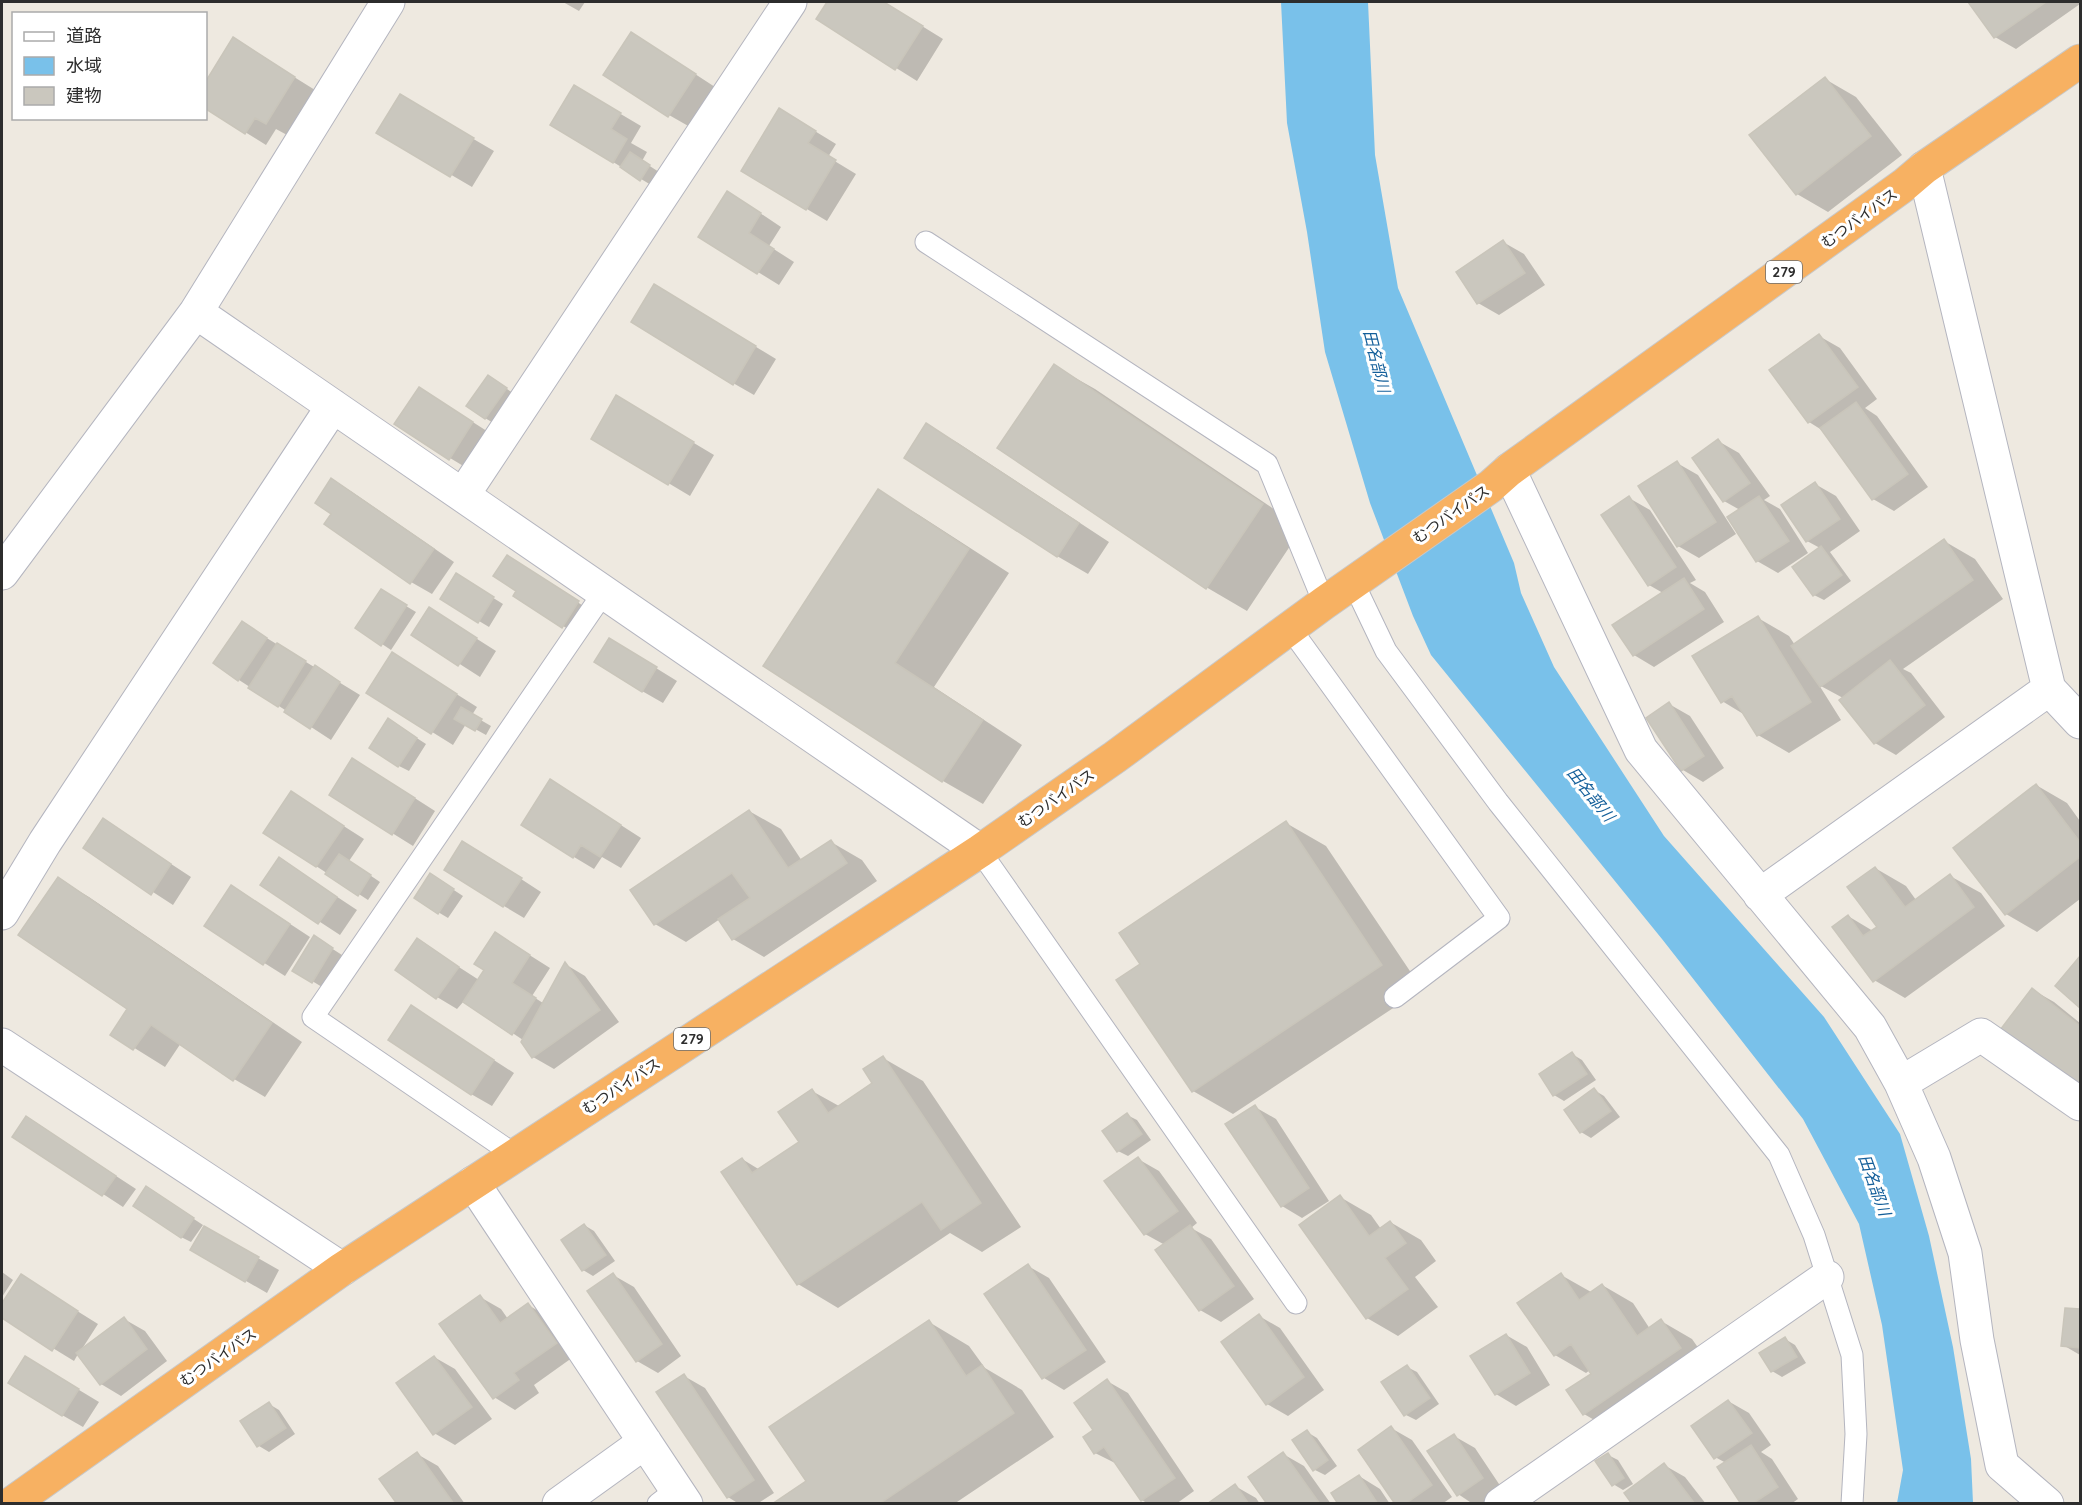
<svg xmlns="http://www.w3.org/2000/svg" width="2082" height="1505" font-family="Quicksand,'Noto Sans JP',sans-serif">
  <style>
    .water { fill: #79c1ea }
    .shadow { fill: #0003 }
    .building { fill: #cac7be; stroke: #c9c5ba; stroke-width: 1.5 }
    .lines { fill: none; stroke-linecap: round; stroke-linejoin: round }
    .lane-casing { stroke: #b4b5bf; stroke-width: 23 }
    .street-casing { stroke: #b4b5bf; stroke-width: 35 }
    .highway-casing { stroke: #c8c8c8; stroke-width: 35 }
    .lane { stroke: #fff; stroke-width: 21 }
    .street { stroke: #fff; stroke-width: 33 }
    .highway { stroke: #f7b162; stroke-width: 33 }
    .labels { text-anchor: middle; dominant-baseline: central; stroke-width: 6; stroke-linejoin: round; paint-order: stroke }
    .shield { fill: #fff; stroke: #6c6c6c; stroke-width: 1.5 }
    .shield-label { font-size: 14px; font-weight: bold; fill: #2d2d2d }
    .street-label { font-size: 15px; fill: #2d2d2d; stroke: #fff }
    .water-label { font-size: 16px; font-style: italic; fill: #145f9a; stroke: #fff }
  </style>
  <rect width="100%" height="100%" fill="#eee9e0"/>
  <path class="water" d="M1281,2H1368L1375,155L1398,288L1514,563L1521,593L1554,667L1664,836L1824,1017L1900,1134L1929,1236L1953,1347L1971,1459L1973,1503H1897L1903,1470L1882,1325L1859,1224L1803,1119L1662,939L1431,655L1413,616L1370,503L1325,352L1307,232L1287,123Z"/>
  <path class="shadow" d="M563,2H585L579,11Z
    M829,2H883L943,39L917,81L818,19Z
    M1970,2H2080V4L2016,49L1995,37Z
    M233,39L315,90L287,135L276,129L266,145L206,108V84Z
    M652,46L715,87L690,127L669,115Z
    M1825,79L1856,97L1902,155L1828,212L1797,194Z
    M575,87L641,126L631,143L647,152L642,161L659,172L651,185L552,125Z
    M400,96L494,151L472,187L378,132Z
    M800,122L836,144L828,157L856,174L827,221L743,171Z
    M748,205L781,227L769,246L794,262L779,285L700,236Z
    M1503,242L1524,254L1545,285L1499,315L1478,303Z
    M675,298L776,359L754,395L733,383Z
    M1819,336L1840,348L1877,399L1865,408L1877,416L1928,487L1894,511L1873,499L1825,432L1809,422Z
    M1054,366L1095,389L1302,528L1247,611L1206,587Z
    M498,383L516,395L495,424L485,418Z
    M440,401L493,435L470,470L450,458Z
    M637,409L714,455L690,496L593,438Z
    M927,425L958,443L1109,542L1088,574L1057,556Z
    M1718,441L1739,453L1770,496L1764,500L1780,509L1808,553L1778,573L1757,561L1740,510L1724,501L1694,458Z
    M1677,463L1698,475L1736,534L1699,558L1678,546Z
    M332,480L352,492L454,562L432,594L411,582L334,514Z
    M1815,484L1836,496L1860,531L1830,552L1851,581L1824,600L1814,595L1820,548L1807,541Z
    M878,491L919,515L1009,573L934,687L1022,745L983,804L943,781L765,665Z
    M1629,498L1650,510L1696,580L1690,583L1705,592L1724,622L1654,667L1634,655L1663,593L1649,585Z
    M1944,541L1975,559L2003,599L1903,669L1911,673L1945,717L1896,755L1875,743L1841,700L1843,698L1819,685L1841,720L1789,753L1758,735L1745,715L1722,701L1758,618L1789,636L1795,645Z
    M527,570L585,607L584,639L515,596Z
    M466,581L503,604L489,627L479,621Z
    M391,597L416,612L391,650L382,644Z
    M430,609L496,651L480,677L413,634Z
    M242,623L360,695L331,740L239,680Z
    M630,652L677,681L663,703L642,691Z
    M393,654L477,707L472,715L491,726L486,735L466,724L453,745L368,692Z
    M1669,704L1690,716L1724,768L1703,782L1683,770Z
    M398,726L426,744L409,771L399,766Z
    M374,772L435,811L413,846L331,795Z
    M2036,785L2067,803L2080,821V899L2037,932L2006,914L1955,848Z
    M292,793L364,839L349,861L380,882L368,900L316,866Z
    M571,793L641,838L621,868L602,857L594,869L574,857Z
    M749,811L781,829L802,861L831,842L862,860L877,881L764,957L733,939L720,919L686,942L655,924Z
    M104,820L191,877L173,905L85,848Z
    M1286,823L1326,846L1422,989L1233,1114L1193,1091L1142,965Z
    M484,855L541,892L524,918L504,906Z
    M280,859L357,910L340,935L262,884Z
    M1875,868L1906,886L1916,900L1950,876L1981,893L2005,926L1905,998L1874,980L1848,916L1873,931L1879,927Z
    M58,879L89,897L302,1042L265,1097L234,1079L181,1043L165,1067L112,1034L130,1009Z
    M440,881L463,896L448,918L438,912Z
    M252,899L310,937L285,976L206,926Z
    M496,934L550,968L532,996L543,1003L565,964L585,976L619,1022L554,1069L533,1057L523,1040L464,1001L457,1009L437,997L417,940L479,980L486,970Z
    M314,937L342,955L322,987L294,970Z
    M2080,958V1006L2057,986Z
    M2033,990L2054,1002L2080,1023V1086Z
    M412,1007L514,1073L492,1106L471,1094Z
    M1572,1054L1582,1060L1596,1080L1564,1101L1554,1095Z
    M883,1058L923,1081L1021,1227L982,1252L950,1233L838,1308L798,1284L742,1159L760,1170L801,1143L812,1091L839,1106L874,1083Z
    M1594,1090L1604,1096L1620,1117L1591,1138L1581,1132Z
    M1255,1107L1276,1119L1329,1201L1302,1218L1282,1206Z
    M1127,1115L1137,1120L1151,1140L1128,1156L1118,1151Z
    M27,1118L136,1189L123,1207L14,1136Z
    M1138,1159L1159,1171L1197,1223L1191,1228L1211,1239L1254,1299L1221,1322L1200,1310L1165,1245L1145,1234Z
    M156,1194L203,1225L191,1242L181,1237Z
    M1340,1197L1371,1215L1381,1229L1390,1222L1421,1240L1436,1261L1415,1277L1438,1307L1398,1336L1367,1318Z
    M584,1225L594,1231L615,1261L593,1276L583,1270Z
    M205,1228L279,1270L267,1293L192,1250Z
    M1028,1266L1049,1278L1106,1362L1064,1390L1044,1378L986,1294Z
    M2,1272L13,1280L2,1297Z
    M613,1275L634,1287L681,1356L658,1373L637,1361Z
    M1561,1275L1591,1292L1602,1285L1633,1303L1650,1329L1661,1321L1692,1339L1711,1366L1615,1432L1584,1414L1593,1374L1590,1370L1586,1373L1555,1355Z
    M21,1276L98,1324L80,1352L124,1319L145,1331L167,1361L121,1396L101,1384L78,1354L74,1361L2,1317V1306Z
    M480,1297L501,1309L508,1319L528,1305L549,1317L576,1355L534,1385L539,1393L515,1410L494,1397Z
    M2066,1310L2080,1311V1355L2063,1345Z
    M1259,1316L1280,1328L1324,1390L1288,1416L1267,1404Z
    M929,1322L969,1346L985,1368L1022,1390L1054,1437L954,1504H775L808,1481Z
    M1506,1335L1527,1347L1550,1385L1516,1406L1496,1394Z
    M1785,1339L1795,1345L1806,1363L1782,1377L1772,1371Z
    M434,1357L455,1369L492,1419L455,1445L434,1433Z
    M1407,1367L1417,1372L1439,1404L1416,1420L1406,1415Z
    M46,1370L99,1402L83,1427L62,1415Z
    M684,1376L705,1388L774,1493L757,1504H739L728,1497Z
    M1107,1381L1128,1393L1194,1491L1176,1504H1148L1142,1500L1117,1464L1095,1453V1431Z
    M1728,1401L1749,1413L1771,1445L1761,1452L1772,1459L1798,1499L1791,1504H1743L1726,1463L1715,1457Z
    M269,1404L279,1410L295,1434L269,1452L259,1446L242,1422Z
    M1391,1428L1412,1440L1452,1497L1442,1504H1397Z
    M1307,1432L1317,1438L1337,1466L1325,1475L1315,1470Z
    M1454,1436L1475,1448L1503,1490L1483,1504H1473L1458,1494Z
    M417,1454L438,1466L465,1504H399Z
    M1283,1454L1304,1466L1331,1504H1269Z
    M1608,1455L1618,1460L1633,1484L1623,1490L1613,1484Z
    M1664,1465L1685,1477L1706,1504H1634Z
    M1359,1476L1380,1489L1390,1504H1340Z
    M1235,1486L1256,1498L1260,1504H1209Z"/>
  <path class="building" d="M827,2H884L923,26L895,70L816,19Z
    M1968,2H2046L1994,38Z
    M631,32L696,74L668,117L603,75Z
    M233,37L295,77L266,124L255,118L245,134L206,109V81Z
    M1825,77L1871,136L1796,195L1749,135Z
    M574,85L621,113L611,129L627,139L613,163L550,125Z
    M400,94L474,138L450,177L376,133Z
    M779,108L816,131L808,143L836,160L806,210L741,171Z
    M630,152L650,165L640,181L620,167Z
    M727,191L761,213L749,233L774,249L757,274L698,237Z
    M1503,240L1525,273L1477,304L1456,272Z
    M654,284L756,346L733,385L631,322Z
    M1819,334L1858,387L1808,423L1769,370Z
    M1054,364L1263,504L1206,589L997,448Z
    M488,375L507,388L485,419L466,406Z
    M419,387L473,422L449,460L394,424Z
    M616,395L694,442L668,485L591,439Z
    M1856,402L1908,474L1872,500L1820,428Z
    M926,423L1079,523L1057,557L904,458Z
    M1718,439L1750,483L1723,502L1692,458Z
    M1677,461L1716,522L1677,547L1638,486Z
    M331,478L434,549L410,584L324,524L331,514L315,503Z
    M1815,482L1840,519L1806,542L1781,505Z
    M878,489L969,549L895,663L983,720L942,782L763,666Z
    M1629,496L1676,567L1648,586L1601,515Z
    M1759,496L1789,541L1756,562L1727,517Z
    M1944,539L1973,580L1820,687L1791,646Z
    M1821,546L1842,575L1813,596L1792,567Z
    M507,555L579,601L562,628L513,596L516,591L493,576Z
    M456,573L494,597L478,623L440,599Z
    M1684,578L1704,609L1633,656L1612,625Z
    M381,589L407,605L381,646L355,628Z
    M429,607L477,638L458,666L411,635Z
    M1758,616L1811,702L1757,736L1732,696L1721,703L1692,656Z
    M242,621L267,638L238,681L213,663Z
    M609,638L657,667L642,692L594,662Z
    M277,643L306,661L278,707L248,688Z
    M392,652L457,694L431,734L366,693Z
    M1890,660L1925,705L1874,744L1839,700Z
    M315,665L340,682L310,729L284,712Z
    M1669,702L1704,756L1681,771L1646,718Z
    M461,707L482,719L475,731L454,719Z
    M388,718L417,738L398,767L369,748Z
    M352,758L415,798L392,835L329,795Z
    M550,779L621,825L600,857L581,845L573,858L521,825Z
    M2036,784L2080,842V857L2005,915L1953,848Z
    M291,791L344,826L316,867L263,833Z
    M749,810L788,868L831,840L847,863L732,940L718,919L750,898L732,873L654,925L630,890Z
    M103,818L171,864L151,895L83,848Z
    M1286,821L1382,965L1192,1092L1116,980L1140,964L1119,933Z
    M462,841L522,878L503,907L444,870Z
    M339,854L371,875L358,896L325,874Z
    M279,857L337,897L318,924L260,885Z
    M1875,867L1905,907L1950,874L1974,907L1873,982L1832,927L1848,915L1863,936L1877,927L1847,887Z
    M430,873L454,889L438,914L414,898Z
    M58,877L272,1023L233,1081L151,1025L133,1050L110,1035L127,1009L18,935Z
    M231,885L290,924L263,965L204,926Z
    M495,932L530,955L512,983L536,998L512,1035L463,1002L484,970L474,964Z
    M314,935L333,948L312,983L292,971Z
    M417,938L459,967L436,999L395,970Z
    M2080,956V1008L2055,986Z
    M565,962L600,1010L532,1058L521,1042Z
    M2032,988L2080,1026V1088L1997,1034Z
    M411,1005L494,1060L471,1095L388,1040Z
    M1572,1052L1587,1074L1553,1096L1539,1074Z
    M883,1056L981,1203L941,1230L922,1202L797,1285L721,1172L742,1158L752,1173L799,1142L778,1112L812,1089L828,1113L872,1083L863,1069Z
    M1594,1088L1611,1111L1580,1133L1564,1110Z
    M1255,1105L1309,1188L1281,1207L1225,1124Z
    M1127,1113L1142,1134L1117,1152L1102,1131Z
    M26,1116L116,1176L102,1196L12,1137Z
    M1138,1157L1178,1211L1144,1235L1104,1181Z
    M146,1186L194,1218L181,1238L133,1206Z
    M1340,1195L1369,1236L1390,1221L1406,1243L1385,1258L1408,1289L1366,1319L1299,1225Z
    M584,1224L606,1255L582,1271L561,1240Z
    M1190,1225L1234,1286L1199,1311L1155,1250Z
    M204,1226L259,1257L245,1282L190,1250Z
    M1028,1264L1086,1350L1042,1379L984,1294Z
    M613,1273L662,1344L636,1362L587,1291Z
    M1561,1273L1579,1300L1602,1284L1637,1336L1661,1319L1681,1348L1583,1415L1566,1390L1591,1374L1571,1344L1554,1356L1517,1303Z
    M21,1274L78,1311L52,1351L2,1318V1303Z
    M480,1295L500,1323L528,1303L557,1343L514,1373L519,1380L493,1399L439,1324Z
    M2065,1308L2080,1309V1348L2061,1346Z
    M1259,1314L1304,1377L1266,1405L1221,1342Z
    M124,1317L147,1349L100,1385L76,1353Z
    M929,1320L966,1376L982,1365L1014,1413L879,1504H772L806,1481L769,1427Z
    M1506,1334L1530,1373L1495,1395L1470,1356Z
    M1785,1337L1797,1357L1771,1372L1759,1353Z
    M25,1356L79,1389L62,1416L8,1383Z
    M434,1356L472,1407L433,1435L396,1383Z
    M1407,1365L1430,1398L1404,1416L1381,1382Z
    M684,1374L754,1480L727,1498L656,1392Z
    M1107,1379L1175,1478L1141,1501L1104,1447L1094,1454L1083,1437L1093,1430L1074,1403Z
    M1728,1400L1752,1433L1714,1459L1691,1426Z
    M269,1402L286,1428L257,1447L240,1421Z
    M1391,1426L1432,1485L1405,1504H1395L1358,1450Z
    M1307,1430L1328,1460L1313,1471L1292,1440Z
    M1454,1434L1483,1478L1457,1496L1427,1451Z
    M1751,1445L1778,1487L1752,1504H1741L1717,1467Z
    M417,1452L454,1504H397L379,1479Z
    M1283,1452L1320,1504H1267L1248,1477Z
    M1608,1453L1624,1478L1612,1486L1595,1461Z
    M1664,1463L1695,1504H1632L1624,1493Z
    M1359,1475L1378,1504H1338L1331,1493Z
    M1235,1484L1249,1504H1207Z"/>
  <g class="lines">
    <defs>
      <path id="lane" d="M926,242L1267,464L1324,603
        M1353,582L1386,651L1498,802L1779,1155L1814,1235L1852,1355L1856,1434L1852,1504
        M1290,628L1499,918L1395,997
        M980,851L1296,1303
        M515,1155L313,1017L604,592
        M658,1504L676,1490"/>
      <path id="street" d="M1924,168L2049,689L2080,722
        M196,312L980,851
        M1509,470L1641,750L1870,1027L1901,1083L1934,1158L1965,1253L1977,1340L2002,1465L2047,1504
        M463,495L790,2
        M2,573L196,312L388,2
        M1760,895L2049,689
        M2,913L45,842L333,406
        M2,1045L342,1269
        M1901,1083L1981,1035L2080,1104
        M473,1183L686,1504
        M559,1504L645,1442
        M1501,1504L1827,1277"/>
      <path id="highway" d="M11,1504L342,1269L980,851L1115,757L1324,603L1491,486L1509,470L1904,185L1924,168L2080,61"/>
    </defs>
    <use href="#lane" class="lane-casing"/>
    <use href="#street" class="street-casing"/>
    <use href="#highway" class="highway-casing"/>
    <use href="#lane" class="lane"/>
    <use href="#street" class="street"/>
    <use href="#highway" class="highway"/>
  </g>
  <g class="labels">
    <g class="shield">
      <rect x="1766" y="261" width="36" height="22" rx="4.5"/>
      <rect x="674" y="1028" width="36" height="22" rx="4.5"/>
    </g>
    <g class="shield-label">
      <text x="1784" y="272">279</text>
      <text x="692" y="1039">279</text>
    </g>
    <g class="street-label">
      <text transform="translate(1859 218) rotate(-36)">むつバイパス</text>
      <text transform="translate(1451 514) rotate(-35)">むつバイパス</text>
      <text transform="translate(1056 798) rotate(-35)">むつバイパス</text>
      <text transform="translate(621 1086) rotate(-33)">むつバイパス</text>
      <text transform="translate(218 1357) rotate(-35)">むつバイパス</text>
    </g>
    <g class="water-label">
      <text transform="translate(1377 361) rotate(76)">田名部川</text>
      <text transform="translate(1591 794) rotate(51)">田名部川</text>
      <text transform="translate(1875 1185) rotate(70)">田名部川</text>
    </g>
  </g>
  <rect width="2082" height="1505" fill="none" stroke="#2d2d2d" stroke-width="6"/>
  <rect x="12" y="12" width="195" height="108" fill="#ffffff" stroke="#ababab" stroke-width="1.5"/>
  <rect x="24" y="32" width="30" height="9" fill="#ffffff" stroke="#ababab" stroke-width="1.5"/>
  <text x="66" y="42" font-size="18" fill="#2d2d2d">道路</text>
  <rect x="24" y="57" width="30" height="18" fill="#79c1ea" stroke="#ababab" stroke-width="1.5"/>
  <text x="66" y="72" font-size="18" fill="#2d2d2d">水域</text>
  <rect x="24" y="87" width="30" height="18" fill="#cac7be" stroke="#ababab" stroke-width="1.5"/>
  <text x="66" y="102" font-size="18" fill="#2d2d2d">建物</text>
</svg>
